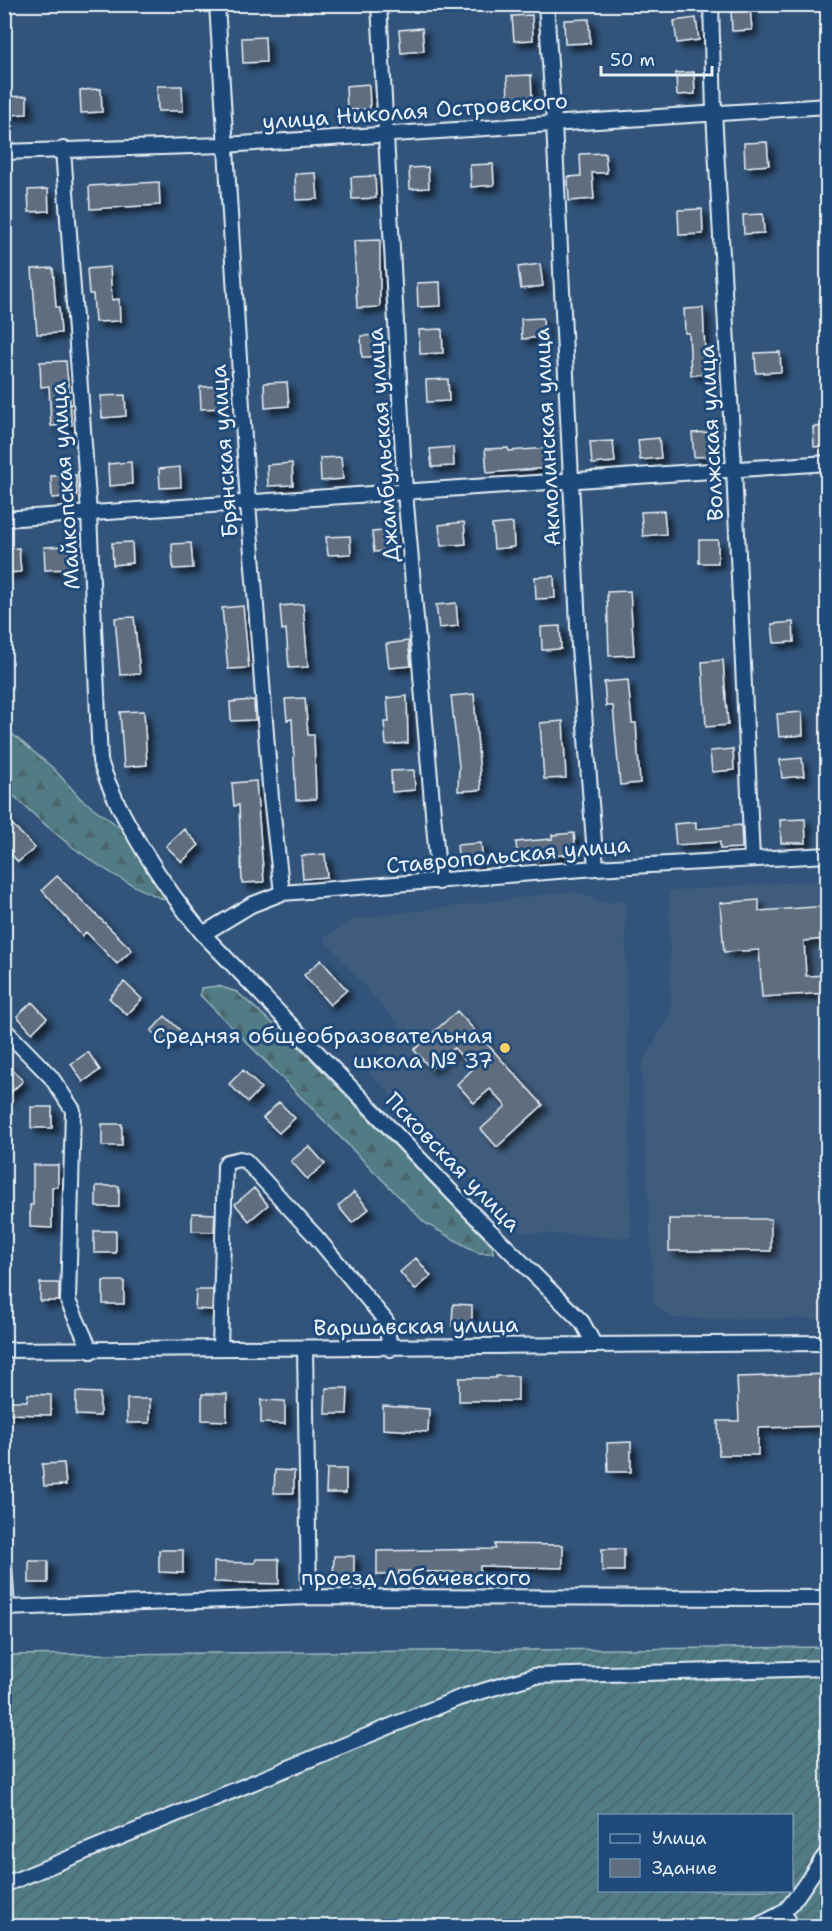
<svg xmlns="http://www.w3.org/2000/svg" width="832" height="1931" font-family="'Shantell Sans',sans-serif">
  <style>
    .built { fill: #405c7c }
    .forest { fill: url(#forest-firs); stroke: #9cb6be; stroke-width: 1.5 }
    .garden { fill: url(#garden-furrows); stroke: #9cb6be; stroke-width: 1.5; fill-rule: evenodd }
    .building { fill: #5f6d7e; stroke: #e8f1f8; stroke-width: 1.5; filter: url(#shadow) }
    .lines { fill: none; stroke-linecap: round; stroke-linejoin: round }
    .minor-casing { stroke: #e8f1f8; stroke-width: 18 }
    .minor { stroke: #1f4a7a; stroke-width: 14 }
    .poi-dot { fill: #ffd166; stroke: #1f4a7a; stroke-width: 2 }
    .labels { text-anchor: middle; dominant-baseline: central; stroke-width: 6; stroke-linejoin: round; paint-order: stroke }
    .street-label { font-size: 22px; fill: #e8f1f8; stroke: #1f4a7a }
    .poi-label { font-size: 22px; fill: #e8f1f8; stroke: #1f4a7a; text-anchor: end }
  </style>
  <defs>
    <pattern id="forest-firs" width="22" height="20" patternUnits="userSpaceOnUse" patternTransform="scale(1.5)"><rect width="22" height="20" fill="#517c85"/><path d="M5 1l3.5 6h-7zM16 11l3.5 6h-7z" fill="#4c656a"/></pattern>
    <pattern id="garden-furrows" width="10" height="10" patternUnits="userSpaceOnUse" patternTransform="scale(1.5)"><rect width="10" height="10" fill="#517c85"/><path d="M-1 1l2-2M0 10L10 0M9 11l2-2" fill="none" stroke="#4c656a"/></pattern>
    <filter id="shadow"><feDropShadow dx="5.5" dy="5.5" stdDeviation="3" flood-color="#0009"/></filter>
  </defs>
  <rect width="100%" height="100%" fill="#32547b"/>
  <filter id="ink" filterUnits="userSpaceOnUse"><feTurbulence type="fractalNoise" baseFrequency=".0167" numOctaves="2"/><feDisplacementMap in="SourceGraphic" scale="12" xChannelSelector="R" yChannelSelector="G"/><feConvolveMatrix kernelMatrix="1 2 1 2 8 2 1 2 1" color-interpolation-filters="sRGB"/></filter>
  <g filter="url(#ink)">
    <path class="built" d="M827,880V1319L674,1318L654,1305L642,1065L671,1012L669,891Z
      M573,891L606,903L625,901L631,1238L521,1232L364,1067L402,1029L323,938L354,919Z"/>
    <path class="forest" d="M4,727L53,768L81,799L129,834L165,894V900C102,875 52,834 5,787Z
      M218,986L237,992L296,1044L492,1246L493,1253H478L425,1223L200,995L201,988Z"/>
    <path class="garden" d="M827,1647V1926H5L4,1655ZM600,1816H792V1890H600Z"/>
    <path class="building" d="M750,7L752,30L732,31L731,8Z
      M532,15L533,40L514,41L512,16Z
      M696,18L699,40L677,43L674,21Z
      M589,19L590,43L565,44L564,20Z
      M422,28L424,51L401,53L399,30Z
      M265,37L266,62L243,63L242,38Z
      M694,72L695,94L677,95L676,73Z
      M531,75L532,98L508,99L507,76Z
      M369,84L370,109L347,110L346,86Z
      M157,86H182L183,111H158Z
      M101,89L102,112L81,113L80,90Z
      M27,96V114L6,115L5,97Z
      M767,142L769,165L745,167L744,143Z
      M605,153L607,173H592L594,199L569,201L568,177L581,176L580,154Z
      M493,164L494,185L471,187L470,165Z
      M428,167L429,188L410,189L409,168Z
      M316,173L318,199L296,200L295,174Z
      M375,176L376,198L352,199L351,177Z
      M159,182L160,205L90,209L89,186Z
      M48,189L49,211L29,212L28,190Z
      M702,209L703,234L679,235L678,210Z
      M763,214L764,233L744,234L743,215Z
      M380,240V307L357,308L354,241Z
      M540,264L543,286L521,289L518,267Z
      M110,267L112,300L119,299L120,321L95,322L93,294H89L87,269Z
      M53,268L56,307H59L61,333L37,334L32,269Z
      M440,282L441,306L418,307L417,283Z
      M703,308L705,353L712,352L713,374L691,375L689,333H685L684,309Z
      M543,318L544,337L522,339L521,319Z
      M442,329L443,353L420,354L419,330Z
      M382,335L383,357H362L361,336Z
      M780,352L781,372L756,373L755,353Z
      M66,361L72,425L51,426L49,386L41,387L40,362Z
      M448,379L449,401L427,402L426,380Z
      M287,382L289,406L265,408L264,383Z
      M223,386L225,408L201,409L200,387Z
      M125,395L126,416L102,418L101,396Z
      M828,426V446L814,447L813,427Z
      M711,432L713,456L694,457L692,433Z
      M659,438L661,458L640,460L638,440Z
      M613,441L615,462L592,464L590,442Z
      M453,447L454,466L432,467L430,449Z
      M508,448L509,451L547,448L549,468L487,473L485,449Z
      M341,457L343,479L321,481L320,458Z
      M131,462L132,484L109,486L108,464Z
      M292,463L293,485L268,486L267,465Z
      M180,467L181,487L160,488L159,469Z
      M76,475L77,496L52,498L51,476Z
      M664,511L666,534L643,536L641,512Z
      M464,522L466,544L441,546L439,525Z
      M513,523L514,547L494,549L492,525Z
      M395,530L397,550L374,552L372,532Z
      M350,536L351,554L328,555L326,537Z
      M699,540H718V563H699Z
      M132,542L133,563L113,565L112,543Z
      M191,543L193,568L173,569L172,544Z
      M68,546L69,569L45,570L44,547Z
      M19,548L21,572L4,573V549Z
      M554,576L555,598L536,599L535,577Z
      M630,591L634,655L609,656L607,592Z
      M456,603L458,626L439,628L436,605Z
      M303,604L308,667L289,668L286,629L282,630L280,606Z
      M243,606L249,668L228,669L222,608Z
      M134,617L140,674L120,675L115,618Z
      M793,622L794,642L774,643L772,624Z
      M560,626L561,649L542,650L541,627Z
      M408,641L411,666L389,668L386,644Z
      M723,660L728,725L706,727L702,662Z
      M628,680L632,723H636L640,783L620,785L613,706H606L604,682Z
      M474,694L481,790L458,791L459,766L451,696Z
      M407,696L408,743L386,745L384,722H389L387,698Z
      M305,698L308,735H314L316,799L296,800L292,719L287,720L285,699Z
      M254,700L255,720L231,721L230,702Z
      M144,711L147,765L124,767L120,712Z
      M802,712L803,735L779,737L777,714Z
      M563,721L566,778L544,779L540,723Z
      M733,749L734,770L712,772L710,751Z
      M802,758L804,776L782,778L780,760Z
      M414,770L415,790L392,792L391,771Z
      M256,781L264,882L242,883L239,805L234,806L232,783Z
      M4,816L35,848L18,862L4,846Z
      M805,819L806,843H781L780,820Z
      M696,822V829L741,825L742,848L720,849V842L676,845L674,824Z
      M184,829L199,845L182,862L166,846Z
      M574,833L576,854L538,857V861L518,863L516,842L552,839V835Z
      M481,843L483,862L459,865L457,845Z
      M325,854L327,877L303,879L301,856Z
      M57,876L132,950L117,964L86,932L82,936L42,890Z
      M759,900V911L828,906V939L804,941L806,976L828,975V993L762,997L759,950L724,952L720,903Z
      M321,960L347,990L330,1005L304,975Z
      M124,982L142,999L127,1015L109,998Z
      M32,1002L47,1018L32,1033L17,1016Z
      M457,1011L543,1105L497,1147L481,1129L506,1106L490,1089L474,1103L457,1084L473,1069L454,1048L431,1069L414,1050Z
      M165,1016L181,1031L167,1046L151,1031Z
      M88,1052L100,1070L83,1082L71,1064Z
      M4,1061L23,1081L4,1099Z
      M243,1070L261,1088L248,1102L229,1084Z
      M279,1102L295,1118L279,1133L263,1118Z
      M31,1107H52V1128H31Z
      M102,1124H122V1146H102Z
      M309,1146L325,1164L307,1179L291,1161Z
      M33,1165H58V1187H52V1228L30,1227V1205H33Z
      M96,1186H119V1207H96Z
      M254,1188L268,1205L249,1221L235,1204Z
      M354,1192L369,1209L352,1223L338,1206Z
      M192,1213L215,1214L214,1232L192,1231Z
      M669,1219H771V1251H669Z
      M94,1231H116V1253H94Z
      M416,1258L431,1276L415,1290L400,1272Z
      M103,1281H124V1304H103Z
      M40,1283H59V1301H40Z
      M196,1290H213L212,1310L195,1309Z
      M453,1304L472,1305V1326H452Z
      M828,1374V1426L758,1428V1455H719L718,1421H739L737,1377Z
      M496,1376H518V1401H459V1378H496Z
      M326,1388H348L347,1414H325Z
      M76,1392L100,1393V1416L76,1415Z
      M28,1394L51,1395V1415L4,1414V1401H27Z
      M202,1394H227V1421L202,1420Z
      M127,1399H150V1423H127Z
      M261,1400L285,1401V1424L261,1423Z
      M383,1406L429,1409L428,1432L383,1429Z
      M631,1442V1472H608L607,1443Z
      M64,1463L66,1485L44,1486L42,1464Z
      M327,1469H346V1493H326Z
      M275,1470L294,1471V1493H274Z
      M495,1544L563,1545V1568L480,1566V1573L399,1571V1575H377V1551L495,1549Z
      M602,1549H624V1571H602Z
      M159,1550H183V1573L159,1572Z
      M334,1556H354V1578H333Z
      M256,1559H279V1584L214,1582V1562L255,1563Z
      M29,1561H48V1583H29Z"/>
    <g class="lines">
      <defs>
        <path id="minor" d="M217,4L248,503L271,798L282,893
          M379,4L405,492L439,882
          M546,4L554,123L579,647L596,868
          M711,4L714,112L734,469L752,859
          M63,149L89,514L100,761C119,818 164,887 203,934L469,1210L582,1322L594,1344
          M4,152L224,145L828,106
          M4,519L828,463
          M203,934L251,905L282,893L596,868L828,855
          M4,1029L51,1077L73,1110L68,1301L91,1351
          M220,1348L225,1166L227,1162L240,1159L246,1161L317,1238L386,1321L390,1349
          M305,1349L309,1597
          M4,1350L828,1343
          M4,1565L7,1608
          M4,1608L309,1597L828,1598
          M4,1885L459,1698L534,1676L828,1668
          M783,1912L792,1926
          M756,1926C765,1922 774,1918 782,1913C794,1905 815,1867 828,1852"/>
      </defs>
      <use href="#minor" class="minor-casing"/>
      <use href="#minor" class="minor"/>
    </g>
  </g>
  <circle class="poi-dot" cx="505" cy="1048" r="6"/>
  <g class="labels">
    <g class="street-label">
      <text transform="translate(415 111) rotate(-4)">улица Николая Островского</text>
      <text transform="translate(711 433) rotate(-93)">Волжская улица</text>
      <text transform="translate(547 437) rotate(-93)">Акмолинская улица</text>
      <text transform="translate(383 445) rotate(-94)">Джамбульская улица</text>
      <text transform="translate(224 451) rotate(-94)">Брянская улица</text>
      <text transform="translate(65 486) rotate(-94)">Майкопская улица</text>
      <text transform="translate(508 855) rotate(-5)">Ставропольская улица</text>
      <text transform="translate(453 1162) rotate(46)">Псковская улица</text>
      <text transform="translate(416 1326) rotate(-1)">Варшавская улица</text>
      <text x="416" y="1577">проезд Лобачевского</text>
    </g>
    <g class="poi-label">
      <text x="493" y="1035">Средняя общеобразовательная<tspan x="493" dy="25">школа № 37</tspan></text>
    </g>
  </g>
  <rect width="832" height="1931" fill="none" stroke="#1f4a7a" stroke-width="24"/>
  <rect x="12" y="12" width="808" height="1907" fill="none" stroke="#e8f1f8" stroke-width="2" filter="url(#ink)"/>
  <rect x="598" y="1814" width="195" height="78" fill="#1f4a7a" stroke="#6f8dac" stroke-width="1.5"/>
  <rect x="610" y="1834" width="30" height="9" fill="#1f4a7a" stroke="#6f8dac" stroke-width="1.5"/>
  <text x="652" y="1844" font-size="18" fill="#e8f1f8">Улица</text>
  <rect x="610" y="1859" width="30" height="18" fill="#5f6d7e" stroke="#6f8dac" stroke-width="1.5"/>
  <text x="652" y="1874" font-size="18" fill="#e8f1f8">Здание</text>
  <path d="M601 66v9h111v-9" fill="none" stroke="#e8f1f8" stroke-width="3"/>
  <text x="610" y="66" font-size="18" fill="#e8f1f8" stroke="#1f4a7a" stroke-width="4.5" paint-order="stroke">50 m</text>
</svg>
